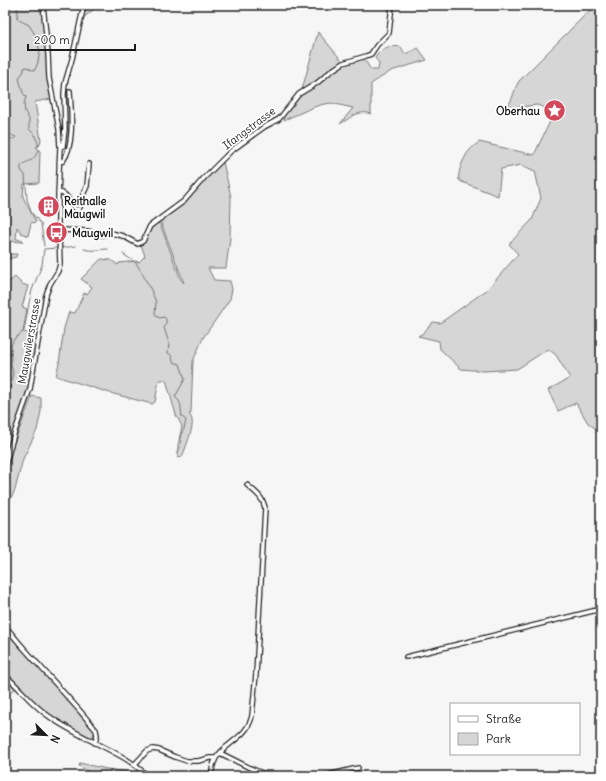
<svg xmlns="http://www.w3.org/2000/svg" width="606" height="781" font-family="Delius,sans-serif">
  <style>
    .green { fill: #d6d6d6; stroke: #797979 }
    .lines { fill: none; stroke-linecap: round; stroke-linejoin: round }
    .stream { stroke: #727272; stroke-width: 1 }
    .minor-casing { stroke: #1c1c1c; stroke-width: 6 }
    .minor { stroke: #fff; stroke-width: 3.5 }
    .labels { text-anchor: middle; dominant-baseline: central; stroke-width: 3.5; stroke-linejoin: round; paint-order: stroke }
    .poi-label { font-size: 11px; font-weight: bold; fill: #1c1c1c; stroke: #fff; text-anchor: start }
    .street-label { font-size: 11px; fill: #1c1c1c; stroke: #fff }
  </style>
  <rect width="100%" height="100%" fill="#f6f6f6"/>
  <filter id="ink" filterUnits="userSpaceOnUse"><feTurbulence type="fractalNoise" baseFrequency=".025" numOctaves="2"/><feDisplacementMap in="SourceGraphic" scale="8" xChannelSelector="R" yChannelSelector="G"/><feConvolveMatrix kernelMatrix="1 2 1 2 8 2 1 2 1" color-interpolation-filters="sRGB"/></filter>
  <g filter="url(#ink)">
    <path class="green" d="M5,5H42C46,36 45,68 51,99L35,102L41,140L39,146L36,147L40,151L39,183L24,184L23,197L36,222L31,223L28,236L21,233L17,227L16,239L23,240L22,242L10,241L9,247V254H17L16,257L8,259L5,257V249L8,234L6,228H5V135L13,139L16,137L5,133Z
      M86,5H112L94,9L81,20Z
      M595,5H601V433L588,423L576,403L558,411L548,390L570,378L556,355L548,349L517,369L484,371L461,369L440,349L439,341L418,336L423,333L433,322L440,323L488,289L518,254L509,244L532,220L541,198L535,171L521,165L501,169L498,196L462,182L459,180C457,173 464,157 469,151C472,147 476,145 479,142L534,155L555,111L537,105L511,108L509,104C514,97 514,88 519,81Z
      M318,32L343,62L362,57L366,62L371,70H378L379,63L375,58C382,47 389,45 401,47L405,54L418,48L427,60L391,71L371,84V114C359,109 349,119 340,124L353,108L331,103L324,104L314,107L284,120L283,114L301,93Z
      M223,162L231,197L230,238L226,268H208L214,280L230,281L232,289L230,299L203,338L193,361L191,413L189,414C190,415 192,419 192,420C194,428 185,449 182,457L178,458V445L182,426L176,415L166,380H159L155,402L152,404L110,393L56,376L59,363L64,328L69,312L75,313L84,293L87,294L92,287L81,279L101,259L111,260L118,265L119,263L136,261L139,262L145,256L141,245C148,238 148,226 158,223L160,224L179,275L181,280L184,283L160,220L184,201Z
      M15,277L22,284L28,286L22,307L27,309L23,332L37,335L28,390L14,430L5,459V285Z
      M32,396L41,398V411L37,430L23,459L15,490L5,510V476L13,446Z
      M5,630C26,655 48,678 70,702C78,710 91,723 95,733L93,736L91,737L86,736L50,715L36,704L21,687V685L12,691L5,685Z
      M80,763L107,769L130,772L135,776H96L79,766Z"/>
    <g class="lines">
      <path class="stream" d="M16,5L18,12L17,19L29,25L34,33L40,51L38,62L35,70H32L27,67L24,68V71L19,78L23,93L26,97L24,104L25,112L29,119V129L34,134L38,143V147
        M38,150C33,164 30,158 21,166V170L25,175L27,199L31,212L41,224L44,246
        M61,248L76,246
        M84,249C93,252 99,249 108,249
        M123,254L136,263L142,273L151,290L156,302L155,314L159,318L164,317L166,319V323L164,328L169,343L168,353L172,356L173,362L180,364L185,379L175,397C183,403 180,408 182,417L186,420L184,429L180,436L181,444L178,452
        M8,408V397L10,390L13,372L11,365V346L14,339L24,331L29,303L32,290L42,265L44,249L57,248"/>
      <defs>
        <path id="minor" d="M60,147L63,146L65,129L64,94L65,83L72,59L84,5
          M59,162L63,161C75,145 71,110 70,91
          M58,192C71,194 69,207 76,209C77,210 78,209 79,209L81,205L82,197L87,186L89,164
          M59,230L88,231L101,235L111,233L123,236L134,242L138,244L143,241L150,226L184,201L204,178L231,151L264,127L279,119L299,94L317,83L331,71L343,63L366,56L371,54L377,45L389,33L392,5
          M5,466L14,434L30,389L46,295L50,284L58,271L60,264L59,235V230L58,227V196L60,147L59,129L49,78L48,54L43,5
          M5,626L21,645L80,711L96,730L97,735L95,743
          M406,657L601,609
          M5,675C21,689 33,706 50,717C74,734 101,744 126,759C134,764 141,770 148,776
          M220,753L252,769L270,776
          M134,765L147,751L153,749L159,750L175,757L187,761H198L210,758H216C226,742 247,738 252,716L256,674L265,508C263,497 255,492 247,485
          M211,776L213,765L216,758
          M324,776L358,768"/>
      </defs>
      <use href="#minor" class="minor-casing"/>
      <use href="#minor" class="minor"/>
    </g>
  </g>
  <defs>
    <symbol id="sight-disc" viewBox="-11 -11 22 22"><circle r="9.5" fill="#d1495b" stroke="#fff"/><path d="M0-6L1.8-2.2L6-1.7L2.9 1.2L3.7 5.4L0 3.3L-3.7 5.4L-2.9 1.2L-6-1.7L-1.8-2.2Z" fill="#fff"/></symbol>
    <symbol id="building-disc" viewBox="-11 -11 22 22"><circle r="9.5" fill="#d1495b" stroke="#fff"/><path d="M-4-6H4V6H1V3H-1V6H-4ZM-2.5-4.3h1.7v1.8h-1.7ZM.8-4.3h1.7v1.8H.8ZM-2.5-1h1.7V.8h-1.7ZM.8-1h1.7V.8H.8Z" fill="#fff"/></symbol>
    <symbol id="bus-disc" viewBox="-11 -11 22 22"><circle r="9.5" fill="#d1495b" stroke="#fff"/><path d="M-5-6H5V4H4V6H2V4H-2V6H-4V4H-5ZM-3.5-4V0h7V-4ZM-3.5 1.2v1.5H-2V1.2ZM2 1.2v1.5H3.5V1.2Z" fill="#fff"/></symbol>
  </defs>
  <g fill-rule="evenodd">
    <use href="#sight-disc" x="542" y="98" width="25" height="25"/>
    <use href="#building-disc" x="36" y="194" width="25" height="25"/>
    <use href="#bus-disc" x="44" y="220" width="25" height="25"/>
  </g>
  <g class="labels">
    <g class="poi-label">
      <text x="540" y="111" text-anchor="end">Oberhau</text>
      <text x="64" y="201">Reithalle<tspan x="64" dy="13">Maugwil</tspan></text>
      <text x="72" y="233">Maugwil</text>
    </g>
    <g class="street-label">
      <text transform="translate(249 128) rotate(-37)">Ifangstrasse</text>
      <text transform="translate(29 341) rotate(-80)">Maugwilerstrasse</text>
    </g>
  </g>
  <rect width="606" height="781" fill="none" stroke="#fff" stroke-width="20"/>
  <rect x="10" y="10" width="586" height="761" fill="none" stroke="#1c1c1c" stroke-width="1.5" filter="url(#ink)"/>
  <rect x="450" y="703" width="130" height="52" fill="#ffffff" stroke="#a4a4a4"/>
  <rect x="458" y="716" width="20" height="6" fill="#ffffff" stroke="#a4a4a4"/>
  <text x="486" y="723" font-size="12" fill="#1c1c1c">Straße</text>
  <rect x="458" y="733" width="20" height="12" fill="#d6d6d6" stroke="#a4a4a4"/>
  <text x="486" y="743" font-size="12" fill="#1c1c1c">Park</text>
  <g transform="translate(46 735) rotate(114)" stroke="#ffffff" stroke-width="3" paint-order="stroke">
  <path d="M0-3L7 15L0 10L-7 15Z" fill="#1c1c1c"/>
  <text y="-6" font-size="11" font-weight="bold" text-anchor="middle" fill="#1c1c1c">N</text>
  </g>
  <path d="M28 44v6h107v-6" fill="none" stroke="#1c1c1c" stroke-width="2"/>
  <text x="34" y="44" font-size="12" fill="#1c1c1c" stroke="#ffffff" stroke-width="3" paint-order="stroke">200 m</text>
</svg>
